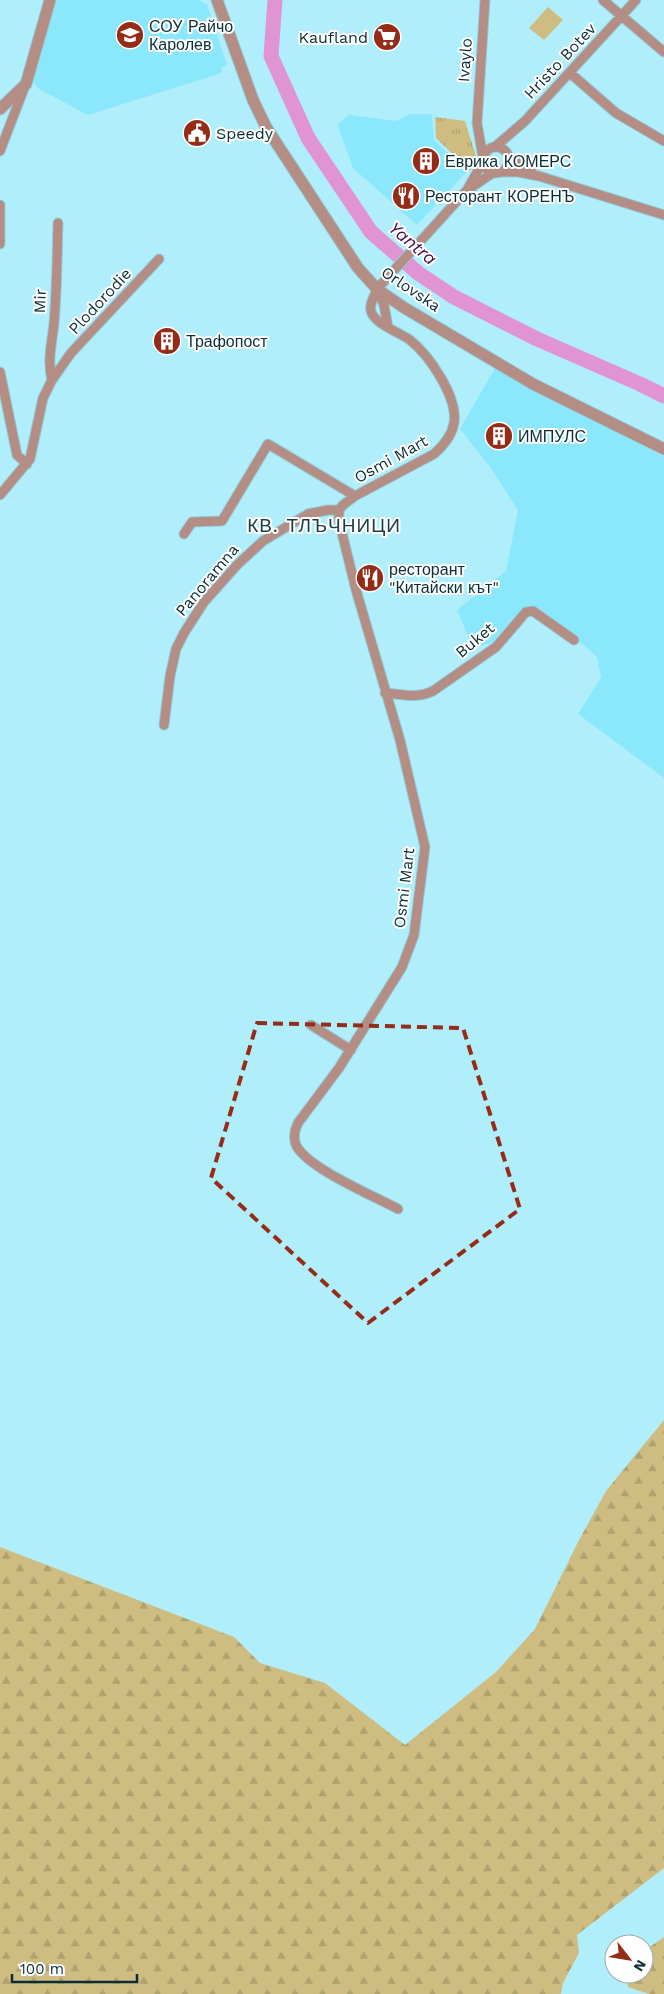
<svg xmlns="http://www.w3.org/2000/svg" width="664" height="1994" font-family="'Work Sans',sans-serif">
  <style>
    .built { fill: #8be8fc }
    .grass { fill: url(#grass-tufts) }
    .forest { fill: url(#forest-firs) }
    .park { fill: #cebc80 }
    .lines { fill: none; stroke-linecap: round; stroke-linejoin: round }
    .river { stroke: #e194d3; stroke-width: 15 }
    .minor-casing { stroke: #93cbd7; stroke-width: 11 }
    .tertiary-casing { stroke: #93cbd7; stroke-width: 13 }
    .minor { stroke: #b48e85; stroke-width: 9 }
    .tertiary { stroke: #b48e85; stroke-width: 11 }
    .marked { fill: none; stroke: #952c17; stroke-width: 4; stroke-dasharray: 10 6; stroke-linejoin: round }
    .labels { text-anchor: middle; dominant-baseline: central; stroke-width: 4; stroke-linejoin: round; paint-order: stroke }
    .poi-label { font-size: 16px; fill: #092e35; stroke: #fff; text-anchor: start }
    .street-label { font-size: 16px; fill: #092e35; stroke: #fff }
    .water-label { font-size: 18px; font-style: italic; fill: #4c0745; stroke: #fff }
    .quarter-label { font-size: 19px; letter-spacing: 1px; fill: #1a3d44; stroke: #fff }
  </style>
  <defs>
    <pattern id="grass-tufts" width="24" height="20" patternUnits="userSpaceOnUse" patternTransform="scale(1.25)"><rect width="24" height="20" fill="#cebc80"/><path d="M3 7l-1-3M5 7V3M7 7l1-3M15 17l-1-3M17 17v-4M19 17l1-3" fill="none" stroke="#b0a26f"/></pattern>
    <pattern id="forest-firs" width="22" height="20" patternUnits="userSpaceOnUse" patternTransform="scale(1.25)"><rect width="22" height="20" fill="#cebc80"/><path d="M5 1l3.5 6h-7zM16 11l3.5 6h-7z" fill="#b0a26f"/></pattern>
  </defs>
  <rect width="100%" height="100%" fill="#b1eefb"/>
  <path class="built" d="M53,0H199L207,5L227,65L221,68L222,73L88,115L39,89L34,83L33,74Z
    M409,114H432L434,140L467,172L417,225L353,168L337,124L349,115L396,121Z
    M495,368L664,457V778L578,714L601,677L597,657L562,626L539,608L529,605L514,617L492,643L478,646L470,641L457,610L506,571L518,510L490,467L460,429Z"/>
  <path class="grass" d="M435,117L465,121L476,156L475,164L470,171L436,138Z"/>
  <path class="forest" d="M664,1420V1868L577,1935L579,1953L563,1983L561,1994H0V1547L234,1637L260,1663L325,1683L405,1745L496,1672L535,1629L578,1542L606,1491Z
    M664,1937V1994H649L628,1987L627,1974H644V1951Z"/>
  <path class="park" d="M548,7L563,20L544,40L529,28Z"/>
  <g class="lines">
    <path class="river" d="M275,0L271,56L308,138L371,232L418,273L454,297L537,339L640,384L664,396"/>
    <defs>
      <path id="minor" d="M603,0L664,52
        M570,73L616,113L664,141
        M496,146L525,121L636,0
        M483 160a13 13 0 1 1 26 0a13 13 0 1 1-26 0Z
        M0,151L25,86
        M509,157L532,172
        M483,158L477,123L485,0
        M501,172H518L539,176L664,215
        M472,187L494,172
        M0,205V244
        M377,289L384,305L388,327
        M0,372L17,455L27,464
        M52,380C47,360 52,343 54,323C57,290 57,256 58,223
        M0,495L30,459L43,398L52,380L71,353L159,259
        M184,534L192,522L222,521L268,444L355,496
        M385,693C402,694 417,699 433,691L496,647L526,612L533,611L574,640
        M164,725L170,676L176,649L184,633L204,602L237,565L263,541L308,514L328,510H339
        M311,1025L351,1050
        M398,1209C374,1196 307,1168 296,1145C293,1138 295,1129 298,1123L339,1068L402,967L414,935L425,847L400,740L356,590L339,521V510L343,505L355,496L434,454C443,446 452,436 454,423C458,397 429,355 410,340C401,333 374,324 371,311C369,304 375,295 377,289L467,190L483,162"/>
      <path id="tertiary" d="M217,0L253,100L266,127L358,268L377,289L403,307L533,384L664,449
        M0,109L26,84L50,0"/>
    </defs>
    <use href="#minor" class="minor-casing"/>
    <use href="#tertiary" class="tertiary-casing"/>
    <use href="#minor" class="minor"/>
    <use href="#tertiary" class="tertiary"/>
  </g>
  <path class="marked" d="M257,1023L463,1028L520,1209L368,1323L211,1178Z"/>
  <defs>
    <symbol id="school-disc" viewBox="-11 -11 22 22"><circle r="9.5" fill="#952c17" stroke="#fff"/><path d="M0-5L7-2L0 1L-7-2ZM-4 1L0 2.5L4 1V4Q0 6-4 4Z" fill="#fff"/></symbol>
    <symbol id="supermarket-disc" viewBox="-11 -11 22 22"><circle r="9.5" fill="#952c17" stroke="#fff"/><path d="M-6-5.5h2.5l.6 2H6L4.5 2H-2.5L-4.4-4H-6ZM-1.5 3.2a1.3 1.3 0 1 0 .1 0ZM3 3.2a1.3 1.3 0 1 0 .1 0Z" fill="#fff"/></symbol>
    <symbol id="civic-disc" viewBox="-11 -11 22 22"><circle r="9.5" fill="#952c17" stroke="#fff"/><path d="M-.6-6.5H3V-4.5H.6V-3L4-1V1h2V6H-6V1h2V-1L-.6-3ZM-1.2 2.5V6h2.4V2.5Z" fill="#fff"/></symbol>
    <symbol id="building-disc" viewBox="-11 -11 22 22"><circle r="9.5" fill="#952c17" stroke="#fff"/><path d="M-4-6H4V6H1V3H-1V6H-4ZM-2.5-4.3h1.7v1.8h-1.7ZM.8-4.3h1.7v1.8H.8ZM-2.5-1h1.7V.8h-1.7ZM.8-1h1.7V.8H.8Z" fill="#fff"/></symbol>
    <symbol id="restaurant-disc" viewBox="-11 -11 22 22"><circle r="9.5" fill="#952c17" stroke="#fff"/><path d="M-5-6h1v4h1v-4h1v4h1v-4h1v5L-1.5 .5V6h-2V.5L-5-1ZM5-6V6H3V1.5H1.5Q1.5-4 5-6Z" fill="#fff"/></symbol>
  </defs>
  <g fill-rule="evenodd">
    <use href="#school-disc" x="114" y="19" width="32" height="32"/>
    <use href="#supermarket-disc" x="371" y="21" width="32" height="32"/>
    <use href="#civic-disc" x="181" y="117" width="32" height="32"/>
    <use href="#building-disc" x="410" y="145" width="32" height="32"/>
    <use href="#restaurant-disc" x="390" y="180" width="32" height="32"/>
    <use href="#building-disc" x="151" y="325" width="32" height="32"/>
    <use href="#building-disc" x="483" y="420" width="32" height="32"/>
    <use href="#restaurant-disc" x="354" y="562" width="32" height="32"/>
  </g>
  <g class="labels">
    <g class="poi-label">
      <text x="149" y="26">СОУ Райчо<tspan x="149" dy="18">Каролев</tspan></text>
      <text x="368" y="37" text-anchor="end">Kaufland</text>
      <text x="216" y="133">Speedy</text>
      <text x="445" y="161">Еврика КОМЕРС</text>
      <text x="425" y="196">Ресторант КОРЕНЪ</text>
      <text x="186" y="341">Трафопост</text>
      <text x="518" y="436">ИМПУЛС</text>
      <text x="389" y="569">ресторант<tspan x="389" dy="18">"Китайски кът"</tspan></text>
    </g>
    <g class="street-label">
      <text transform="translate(465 60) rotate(-86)">Ivaylo</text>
      <text transform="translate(560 61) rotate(-47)">Hristo Botev</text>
      <text transform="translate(411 289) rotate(34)">Orlovska</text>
      <text transform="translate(40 301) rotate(-88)">Mir</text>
      <text transform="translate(100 301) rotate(-47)">Plodorodie</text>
      <text transform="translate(391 459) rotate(-29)">Osmi Mart</text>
      <text transform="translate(207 580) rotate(-50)">Panoramna</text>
      <text transform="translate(475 640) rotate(-40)">Buket</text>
      <text transform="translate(404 888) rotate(-83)">Osmi Mart</text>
    </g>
    <g class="water-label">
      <text transform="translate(413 243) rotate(40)">Yantra</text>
    </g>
    <g class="quarter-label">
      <text x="324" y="525">КВ. ТЛЪЧНИЦИ</text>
    </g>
  </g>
  <g transform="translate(629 1959) rotate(121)"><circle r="24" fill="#ffffff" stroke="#9dabae"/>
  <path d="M0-4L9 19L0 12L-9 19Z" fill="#952c17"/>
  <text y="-8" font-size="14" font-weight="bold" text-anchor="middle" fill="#092e35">N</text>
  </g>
  <path d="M12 1974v8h125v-8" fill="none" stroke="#092e35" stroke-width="2.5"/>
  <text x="20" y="1974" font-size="15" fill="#092e35" stroke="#ffffff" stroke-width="4" paint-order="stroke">100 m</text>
</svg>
